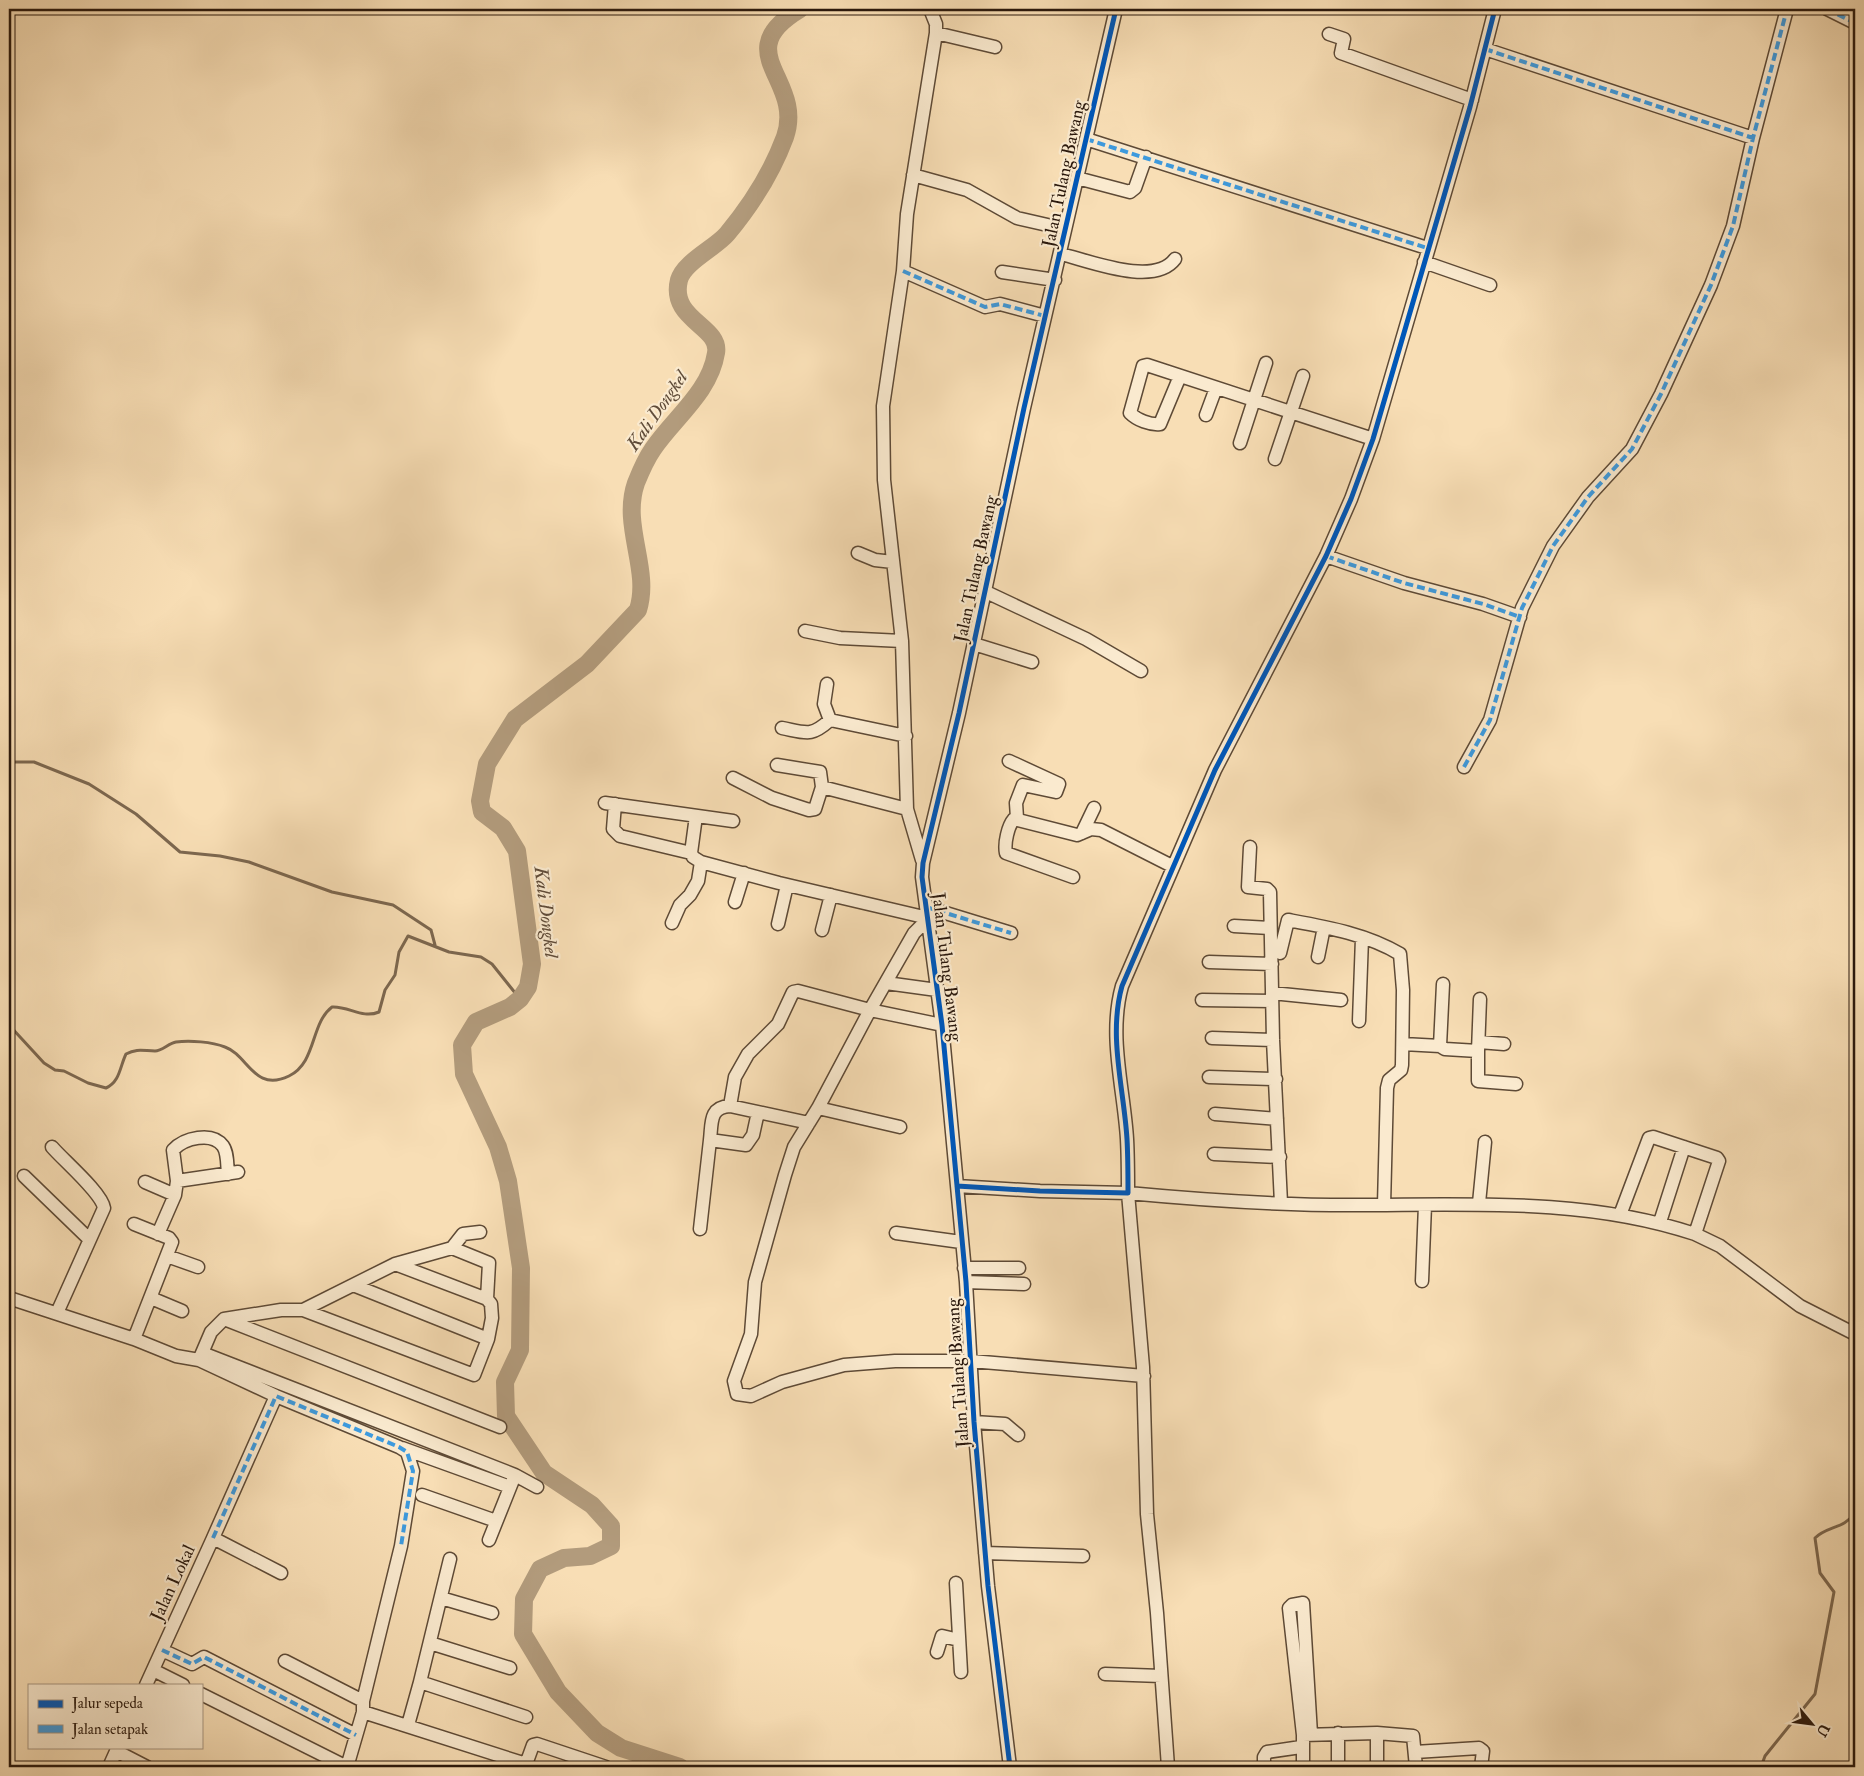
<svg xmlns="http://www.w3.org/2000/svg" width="1864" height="1776" font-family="'IM FELL Double Pica',serif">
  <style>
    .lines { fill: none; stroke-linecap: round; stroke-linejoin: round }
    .stream { stroke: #7c674f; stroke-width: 3 }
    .river { stroke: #b29b7c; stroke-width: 18 }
    .minor-casing { stroke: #5e4a36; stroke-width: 15 }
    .minor { stroke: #faeacf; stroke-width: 12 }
    .quiet { stroke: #3d9ade; stroke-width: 4; stroke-dasharray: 8 4; stroke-linecap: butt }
    .cycleway-casing { stroke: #faeacf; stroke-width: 8 }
    .cycleway { stroke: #0057b8; stroke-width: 5 }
    .labels { text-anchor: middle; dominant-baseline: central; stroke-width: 4.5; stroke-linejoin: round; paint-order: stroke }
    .street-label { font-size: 18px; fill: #2a180c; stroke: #faeacf }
    .water-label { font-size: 19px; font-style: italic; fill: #604c39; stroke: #faeacf }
  </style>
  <rect width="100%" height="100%" fill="#f8deb5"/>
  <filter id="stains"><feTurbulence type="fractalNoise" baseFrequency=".004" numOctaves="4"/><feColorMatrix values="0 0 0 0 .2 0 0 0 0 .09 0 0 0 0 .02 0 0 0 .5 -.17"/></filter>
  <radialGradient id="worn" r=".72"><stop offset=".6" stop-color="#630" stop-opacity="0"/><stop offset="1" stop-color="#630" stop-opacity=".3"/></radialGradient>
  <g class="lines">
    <path class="stream" d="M9,762H34L89,784L136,814L180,852L220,856L249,862L332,892L393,905L431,930L435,945
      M9,1025L44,1063L55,1070L64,1071L88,1083L106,1088C120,1082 120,1066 126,1054C137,1048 144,1051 155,1051C162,1051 169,1043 176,1042C190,1040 212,1042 225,1047C248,1055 254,1093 289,1076C317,1062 310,1024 332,1007C349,1006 362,1019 379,1012L385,990L395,975L399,952L408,936L449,952L481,957L492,964L520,999
      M1761,1767L1765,1756L1815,1694L1834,1592L1820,1573L1815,1538C1827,1526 1844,1529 1855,1513"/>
    <path class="river" d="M680,1767L621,1748L597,1733L558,1692L523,1634L524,1599L540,1569L564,1558L590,1556L611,1546V1526L592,1505L544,1473L506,1416L505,1382L520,1350L521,1268L508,1181L498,1147L464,1074L462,1045L476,1022L510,1007L520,999L528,987L532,964L517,851L503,828L482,812L480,801L487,764L515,719L587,664L638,610C651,569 621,526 636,483C640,473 646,459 653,449C674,418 710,392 716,353C721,326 669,320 679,280C684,262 715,248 727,234C752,204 772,172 785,137C805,79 727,53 800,9"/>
    <defs>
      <path id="minor" d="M1827,9L1855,23
        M936,33L995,47
        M1329,34L1344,39L1341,53L1472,100
        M1485,49L1753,138
        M1086,139L1427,248
        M913,175L967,190L1017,218L1065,229
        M1077,178L1130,192L1135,188L1146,157
        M1061,254C1090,261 1154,287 1175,259
        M1424,262L1490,285
        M903,271L985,307L1000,304L1045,316
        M1002,272L1055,280
        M1180,376L1160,424C1150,425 1137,420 1130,413L1143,366L1147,365L1373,439
        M1206,415L1216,388
        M1240,443L1266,363
        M1275,459L1303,376
        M858,553L875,560L893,562
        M1326,556L1404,583L1483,604L1520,617
        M984,591L1086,639L1141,671
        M805,631L840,638L902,641
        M974,644L1032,662
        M827,684L824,704L830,720L906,736
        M782,728C807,733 811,737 830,720
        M1009,761L1059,784L1056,792L1023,785L1016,803L1017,818
        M777,765L820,772L822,787
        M1464,767L1490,720L1522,608L1553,546L1588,497L1632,449L1661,394L1711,285L1733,226L1753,138L1787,9
        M733,778L772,798L809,810L815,809L822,787L907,809
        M605,803L733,821
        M615,804L613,829L620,836L691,853
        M696,816L691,853L693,857L701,862L779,883L928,918
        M1082,833L1094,808
        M1250,847L1248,887L1267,889L1270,892L1273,1040L1281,1203
        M922,860L907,809L902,641L884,480L883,406L903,271L907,214L936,33V24L930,9
        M1073,877L1006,853C1004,843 1008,826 1014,819L1077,835L1091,829L1101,830L1172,866
        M735,902L744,873
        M926,907L1011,933
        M672,923L680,905L690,895L698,881L701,862
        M778,924L787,885
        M1234,926L1270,928
        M822,930L831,895
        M1280,953L1288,920C1326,927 1367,934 1400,954L1403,990L1402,1065L1401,1070L1389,1080L1387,1088L1384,1205
        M1318,957L1324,927
        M1209,962L1272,964
        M886,983L937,990
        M1272,993L1341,1000
        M1202,1000L1272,1001
        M1359,1021L1362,938
        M1212,1038L1273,1040
        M1479,1042L1504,1044
        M1403,1044L1440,1046L1443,984
        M1440,1046L1445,1049L1478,1051L1480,999
        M1478,1051V1081L1516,1084
        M1209,1077L1276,1079
        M730,1106L735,1077L748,1054L778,1024L793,992L798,991L870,1010L914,933L921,926L930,925
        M818,1108L794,1147L785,1175L755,1282L751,1334L734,1381L737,1394L751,1396L782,1382L844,1365L895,1361H971L1144,1376
        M1215,1114L1277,1119
        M900,1127L818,1108L870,1010L942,1025
        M710,1140C712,1123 709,1107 730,1106L809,1123
        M52,1147C63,1160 102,1193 104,1208L57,1313
        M1214,1154L1280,1157
        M24,1176L88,1238
        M177,1181L238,1172
        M145,1182L175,1195
        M957,1186L1040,1191L1128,1193C1128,1175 1128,1157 1127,1139C1124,1089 1108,1036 1122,986L1215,770L1326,556L1351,499L1373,439L1470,107L1495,9
        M1479,1203L1485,1142
        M1660,1222L1684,1147
        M134,1224L169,1238L172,1242L134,1339
        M700,1229L710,1140L746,1145L753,1135L758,1112
        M896,1233L961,1242
        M158,1234L175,1195L177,1181L173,1150C184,1138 212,1131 223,1146C228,1153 227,1166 228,1174
        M1695,1234L1720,1246L1800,1306L1855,1334
        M452,1248L463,1234L480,1232
        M167,1256L198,1267
        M395,1264L487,1299
        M964,1268H1019
        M1422,1281L1425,1205
        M966,1282L1024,1284
        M9,1298L134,1339L176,1356L199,1360L276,1396L399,1447L407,1452L413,1471L401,1546L363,1701V1712L347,1767
        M151,1298L182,1311
        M303,1310L474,1375L488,1339L353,1285
        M224,1319L500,1427
        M205,1354L515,1475L489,1540
        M199,1360L211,1332L224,1319L281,1310H303L395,1264L452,1248L489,1263L487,1299L491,1304L492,1318L488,1339
        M974,1422L1005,1424L1018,1435
        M402,1448L510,1487
        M515,1475L537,1487
        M422,1495L496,1521
        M213,1538L276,1396
        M985,1553L1083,1556
        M956,1583L961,1672
        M441,1598L492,1613
        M430,1643L510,1668
        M162,1650L192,1664L204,1657L356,1735
        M937,1652L942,1636L959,1640
        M285,1661L363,1701
        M153,1670L183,1685
        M1105,1674L1161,1676
        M420,1682L450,1559
        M146,1685L213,1538L281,1573
        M201,1694L347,1767
        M363,1712L526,1764
        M408,1725L420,1682L526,1717
        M1377,1733V1766
        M1303,1735L1289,1608L1292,1605L1303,1603L1311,1734
        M116,1751L147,1767
        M1415,1752L1479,1748L1483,1751L1481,1767
        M1338,1764V1733
        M109,1767L118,1747
        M525,1767L533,1745L537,1744L606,1767
        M1010,1767L988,1586L974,1422L966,1282L942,1025L922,877L923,863L959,713L1024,408L1116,9
        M1168,1767L1157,1613L1147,1514L1143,1367L1128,1193C1202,1200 1276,1205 1350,1205C1465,1205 1585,1197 1695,1234L1719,1161L1717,1158L1653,1137L1649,1138L1620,1215
        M1264,1767V1757L1267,1752L1301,1747
        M1303,1767V1735L1377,1733L1413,1736L1416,1767"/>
    </defs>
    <use href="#minor" class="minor-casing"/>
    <use href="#minor" class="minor"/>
    <path class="quiet" d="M1827,9L1855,23
      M1485,49L1753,138
      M1086,139L1427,248
      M903,271L985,307L1000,304L1045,316
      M1326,556L1404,583L1483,604L1520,617
      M1464,767L1490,720L1522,608L1553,546L1588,497L1632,449L1661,394L1711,285L1733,226L1753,138L1787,9
      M926,907L1011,933
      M213,1538L276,1396L399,1447L407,1452L413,1471L401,1546
      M162,1650L192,1664L204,1657L356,1735"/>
    <defs>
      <path id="cycleway" d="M957,1186L1040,1191L1128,1193C1128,1175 1128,1157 1127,1139C1124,1089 1108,1036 1122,986L1215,770L1326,556L1351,499L1373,439L1470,107L1495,9
        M1010,1767L988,1586L974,1422L966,1282L942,1025L922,877L923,863L959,713L1024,408L1116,9"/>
    </defs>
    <use href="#cycleway" class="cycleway-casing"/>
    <use href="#cycleway" class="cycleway"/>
  </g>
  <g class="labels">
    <g class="street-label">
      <text transform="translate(1064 174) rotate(-78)">Jalan Tulang Bawang</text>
      <text transform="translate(976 569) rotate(-78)">Jalan Tulang Bawang</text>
      <text transform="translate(947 967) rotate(83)">Jalan Tulang Bawang</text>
      <text transform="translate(958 1373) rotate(-94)">Jalan Tulang Bawang</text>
      <text transform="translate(173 1583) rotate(-65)">Jalan Lokal</text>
    </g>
    <g class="water-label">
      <text transform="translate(657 411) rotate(-55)">Kali Dongkel</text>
      <text transform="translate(546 912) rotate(83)">Kali Dongkel</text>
    </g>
  </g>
  <rect width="1864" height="1776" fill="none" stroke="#f8deb5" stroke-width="30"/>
  <rect x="10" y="10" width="1844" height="1756" fill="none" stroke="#2a180c" stroke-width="2.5"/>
  <rect x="15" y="15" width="1834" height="1746" fill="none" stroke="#2a180c"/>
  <rect x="28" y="1684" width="175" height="65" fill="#faeacf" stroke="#a79681"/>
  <rect x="38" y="1700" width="25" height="8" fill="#0057b8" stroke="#a79681"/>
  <text x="72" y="1708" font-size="15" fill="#2a180c">Jalur sepeda</text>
  <rect x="38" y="1725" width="25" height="8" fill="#3d9ade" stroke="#a79681"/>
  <text x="72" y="1734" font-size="15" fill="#2a180c">Jalan setapak</text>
  <g transform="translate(1812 1724) rotate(119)" stroke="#faeacf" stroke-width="4" paint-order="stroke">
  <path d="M0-4L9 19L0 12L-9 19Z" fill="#2a180c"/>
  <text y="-8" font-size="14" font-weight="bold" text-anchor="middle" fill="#2a180c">U</text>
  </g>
  <rect width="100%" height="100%" filter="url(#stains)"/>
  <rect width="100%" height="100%" fill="url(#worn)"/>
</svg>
